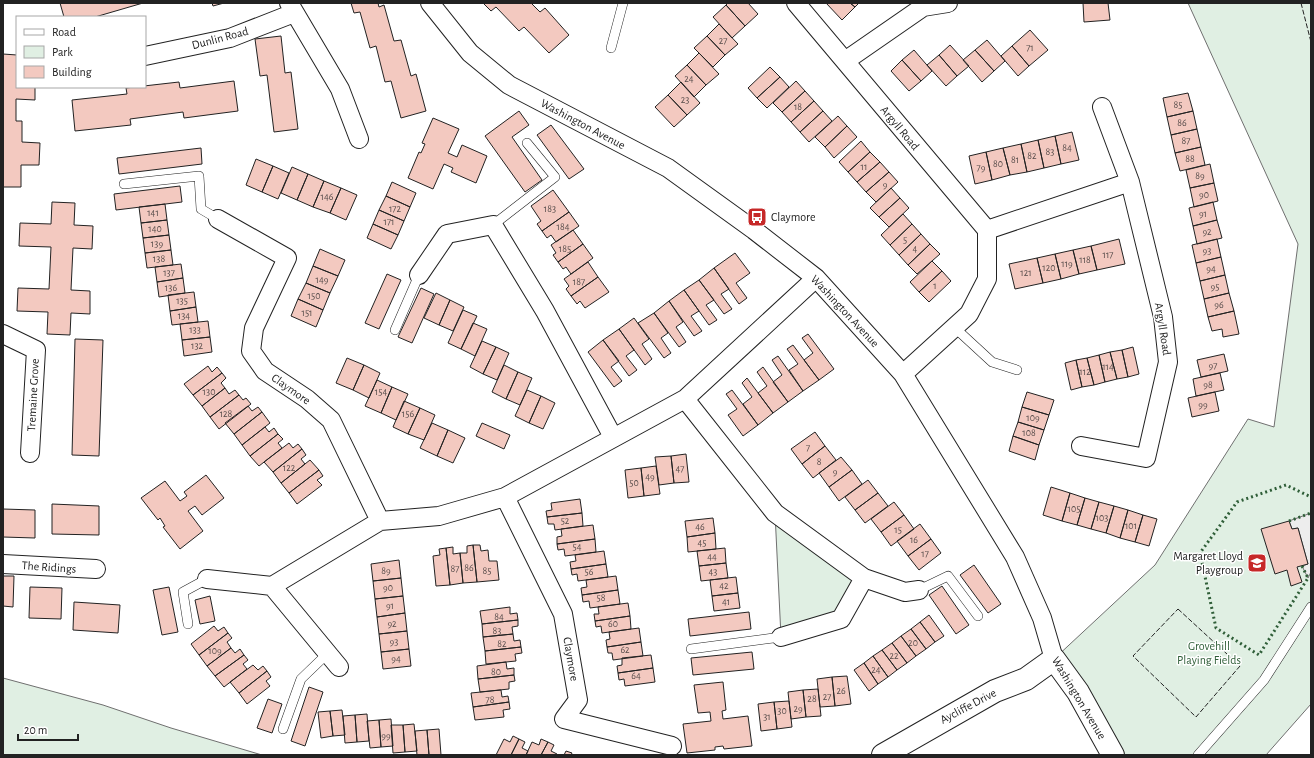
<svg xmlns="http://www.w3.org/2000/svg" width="1314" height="758" font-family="'Alegreya Sans',sans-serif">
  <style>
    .green { fill: #e0efe3; stroke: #6f6f6f }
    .parking { fill: #ededed; stroke: #6f6f6f }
    .building { fill: #f3c9c0; stroke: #222 }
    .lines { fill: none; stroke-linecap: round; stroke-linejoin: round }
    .service-casing { stroke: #222; stroke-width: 10 }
    .minor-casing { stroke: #222; stroke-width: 20 }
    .tertiary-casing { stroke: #222; stroke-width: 24 }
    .service { stroke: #fff; stroke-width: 9 }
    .minor { stroke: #fff; stroke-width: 18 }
    .tertiary { stroke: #fff; stroke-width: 22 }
    .hedge { stroke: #2f5e38; stroke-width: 3; stroke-dasharray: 2 3; stroke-linecap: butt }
    .fence { stroke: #222; stroke-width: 1; stroke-dasharray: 5 2; stroke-linecap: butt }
    .labels { text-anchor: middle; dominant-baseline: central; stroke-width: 3; stroke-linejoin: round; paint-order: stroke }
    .number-label { font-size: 10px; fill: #564c4a }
    .street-label { font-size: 12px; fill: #222; stroke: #fff }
    .poi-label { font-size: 12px; fill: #222; stroke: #fff; text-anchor: start }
    .park-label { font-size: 12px; fill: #2f5e38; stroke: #fff }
  </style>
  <rect width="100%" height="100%" fill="#fff"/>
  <path class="green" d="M1188,3H1311V704L1266,755H1113L1054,659L1155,565L1248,419L1274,427L1298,244Z
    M775,513L864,578L841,619L781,637Z
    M3,678L103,705L171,728L262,755H3Z"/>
  <path class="parking" d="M1311,513V572L1308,578L1302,566L1308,564L1298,528L1292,529L1289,521Z"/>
  <path class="building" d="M60,3H143L95,17H64Z
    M212,3H224L213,6Z
    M351,3H378L379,7L384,5L394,41L401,40L411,76L416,74L426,111L401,118L391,81L385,82L376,46L370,48L360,12L354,13Z
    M483,3H531L540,12L545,8L569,35L549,53L524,27L519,31L496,7L491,11Z
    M728,3H748L758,14L745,26L726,5Z
    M826,3H850L855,7L842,20Z
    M850,3H859L855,7Z
    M1083,3H1108L1110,20L1084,22Z
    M726,5L745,26L732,38L713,17Z
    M719,24L738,44L725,55L707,36Z
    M1030,30L1048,50L1029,66L1012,46Z
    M281,36L285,73L291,72L298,129L274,132L267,75L260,76L255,39Z
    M707,36L725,55L713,67L694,48Z
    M987,40L1005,61L994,71L975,50Z
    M950,45L969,66L957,76L939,55Z
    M1012,46L1029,66L1018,76L1001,56Z
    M914,50L932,71L921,81L902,60Z
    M975,50L994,71L982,82L963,60Z
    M699,53L719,74L706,85L687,65Z
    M3,54L17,55V87H35V100L16,99V121H22V142L40,143L39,165H21V187H3Z
    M939,55L957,76L946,86L927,65Z
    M902,60L921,81L909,91L891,71Z
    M687,65L706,85L694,97L675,76Z
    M770,67L780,77L757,98L748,88Z
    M780,77L789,87L767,108L757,98Z
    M234,81L238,111L184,118L183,112L130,119L131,125L75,131L72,100L127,94L126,88L179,82L180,88Z
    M796,81L805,91L782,112L773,103Z
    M681,82L700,103L687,115L668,95Z
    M805,91L814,101L791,122L782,112Z
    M1188,93L1193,111L1167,117L1163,98Z
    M668,95L687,115L674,127L655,107Z
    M814,101L823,111L800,132L791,122Z
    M519,111L529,125L512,137L542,180L525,192L485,136Z
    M823,111L832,121L809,142L800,132Z
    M1193,111L1197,129L1171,135L1167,117Z
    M838,116L847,126L825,147L815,137Z
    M433,118L459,129L448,153L457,157L462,145L487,156L476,183L451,172L453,168L444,164L433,189L408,178L419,152L421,153L425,144L422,143Z
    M551,125L584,169L569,179L537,135Z
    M847,126L857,137L834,158L825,147Z
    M1197,129L1201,147L1175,153L1171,135Z
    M1072,132L1079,160L1061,164L1055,136Z
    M1055,136L1061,164L1044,168L1038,140Z
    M1038,140L1044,168L1027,172L1021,144Z
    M861,141L870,152L848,172L839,162Z
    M1021,144L1027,172L1010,175L1003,148Z
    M1201,147L1205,165L1180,171L1175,153Z
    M201,148L202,164L119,174L117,158Z
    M1003,148L1010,175L992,180L986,152Z
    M870,152L880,162L857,182L848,172Z
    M986,152L992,180L975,184L969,156Z
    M256,159L273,166L262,192L246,185Z
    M880,162L889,172L866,192L857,182Z
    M1210,164L1214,183L1190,188L1186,170Z
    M273,166L289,173L278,199L262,192Z
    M292,167L308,174L297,200L281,193Z
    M889,172L898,182L876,202L866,192Z
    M308,174L324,181L313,207L297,200Z
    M324,181L341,188L330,213L313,207Z
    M392,182L416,193L410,207L386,196Z
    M1214,183L1218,201L1194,207L1190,188Z
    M180,186L182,202L116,210L114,194Z
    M341,188L357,195L346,220L330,213Z
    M891,188L900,198L879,217L870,208Z
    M553,190L569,212L542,231L537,224L541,221L531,206Z
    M386,196L410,207L404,221L379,210Z
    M900,198L909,208L889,227L879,217Z
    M52,202L75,203L74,225L93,226L92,249L73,248L71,290L90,291V314L71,313L70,335L47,334L48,312L17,311L18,288L49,289L51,247L19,246L20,223L51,224Z
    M1213,202L1217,220L1193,226L1189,208Z
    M165,204L167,220L141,223L139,207Z
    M379,210L404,221L398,235L373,224Z
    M569,212L579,226L556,242L551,235L547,238L542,231Z
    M903,214L912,224L890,245L881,235Z
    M167,220L169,235L143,238L141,223Z
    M1217,220L1222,238L1197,244L1193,226Z
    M373,224L398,235L391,249L367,238Z
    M912,224L921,234L899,255L890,245Z
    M573,230L583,244L558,262L553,255L556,253L551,245Z
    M921,234L930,244L908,265L899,255Z
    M169,235L171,250L145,253L143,238Z
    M1119,239L1125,264L1097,270L1091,246Z
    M1217,239L1221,257L1196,263L1192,245Z
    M583,244L593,258L571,274L566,267L563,269L558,262Z
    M930,244L940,254L917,274L908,265Z
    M1091,246L1097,270L1079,274L1073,250Z
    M320,249L345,260L338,276L313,266Z
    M171,250L173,265L147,268L145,253Z
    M1073,250L1079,274L1061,279L1055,254Z
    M735,253L750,273L736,283L747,298L739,304L714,268Z
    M1055,254L1061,279L1043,283L1037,258Z
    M1221,257L1225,275L1200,281L1196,263Z
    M1037,258L1043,283L1015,289L1009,264Z
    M932,261L942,271L919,292L910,282Z
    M588,262L598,277L571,296L566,289L569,286L564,279Z
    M181,264L183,278L157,282L155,267Z
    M313,266L338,276L330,293L306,283Z
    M714,268L729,289L721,294L732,309L724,314L699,280Z
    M942,271L951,281L929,302L919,292Z
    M387,274L401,280L379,329L365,323Z
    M1225,275L1229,293L1204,299L1200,281Z
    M598,277L609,292L585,308L580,301L577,304L571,296Z
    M183,278L185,293L159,297L157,282Z
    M699,280L714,300L706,305L717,320L709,325L684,290Z
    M306,283L330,293L323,310L298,299Z
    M421,288L434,294L412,343L398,337Z
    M684,290L699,311L691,316L702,331L694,336L669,301Z
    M194,292L196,307L170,311L168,295Z
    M436,293L450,300L439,325L424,318Z
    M1229,293L1234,311L1208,317L1204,299Z
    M298,299L323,310L316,327L291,316Z
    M450,300L464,307L453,331L439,325Z
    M669,301L683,322L676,327L686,342L679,347L654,313Z
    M196,307L198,322L172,325L170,311Z
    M463,310L477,316L461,349L448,343Z
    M1234,311L1239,334L1223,337L1222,329L1212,331L1208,317Z
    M654,313L668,333L661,338L671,353L664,358L638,323Z
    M634,318L649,339L642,344L652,359L645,365L619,329Z
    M208,321L210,337L182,340L180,324Z
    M473,323L487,329L475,356L461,349Z
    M619,329L634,350L626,356L637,370L629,376L603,340Z
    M808,334L834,369L819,380L804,360L813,353L802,338Z
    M210,337L212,352L184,356L182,340Z
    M75,339L103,340L99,456L72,455Z
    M603,340L619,361L611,367L622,381L614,387L588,352Z
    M482,341L496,347L483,374L470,367Z
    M793,345L819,380L803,391L789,370L798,364L787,349Z
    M496,347L509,353L497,380L483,374Z
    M1133,347L1139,374L1128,377L1122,350Z
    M1122,350L1128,377L1117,379L1110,352Z
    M1110,352L1117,379L1105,382L1099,355Z
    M1224,354L1228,371L1201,377L1197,360Z
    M1099,355L1105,382L1094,385L1087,358Z
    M778,356L803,391L788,402L773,382L782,375L772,360Z
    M347,358L364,365L353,390L336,383Z
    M1087,358L1094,385L1082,387L1076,360Z
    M1076,360L1082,387L1071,390L1065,363Z
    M364,365L380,373L369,398L353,390Z
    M504,365L518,372L506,399L492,392Z
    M208,366L212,372L217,367L222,373L193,395L184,384Z
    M763,367L788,402L773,413L758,393L767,386L757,372Z
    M518,372L532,378L520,405L506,399Z
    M222,373L226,378L221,383L225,388L202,406L193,395Z
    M1220,373L1224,390L1196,396L1193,379Z
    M747,378L773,413L758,425L743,404L752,397L742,383Z
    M377,380L392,387L381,413L365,406Z
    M392,387L408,394L396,420L381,413Z
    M225,388L229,394L235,390L239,395L210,417L202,406Z
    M527,390L541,396L529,423L515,416Z
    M732,390L758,425L743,436L728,415L737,409L726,394Z
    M1027,392L1054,400L1049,415L1022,407Z
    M1215,392L1219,411L1192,417L1188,398Z
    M239,395L243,400L246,398L251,404L219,429L210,417Z
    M541,396L555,403L543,429L529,423Z
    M404,401L420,408L408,434L393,427Z
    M248,406L252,411L258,407L262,412L234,434L225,423Z
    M1022,407L1049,415L1044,430L1018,422Z
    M420,408L435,415L424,440L408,434Z
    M262,412L270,423L242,445L234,434Z
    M1018,422L1044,430L1039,445L1013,436Z
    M432,423L448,430L437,456L420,448Z
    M482,423L510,435L504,449L476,436Z
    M265,427L269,432L274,428L278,434L250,456L242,445Z
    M448,430L465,438L453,463L437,456Z
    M815,432L825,446L802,464L791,449Z
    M278,434L283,439L278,443L282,448L259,466L250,456Z
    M1013,436L1039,445L1035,460L1009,451Z
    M289,443L293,448L298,444L302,449L273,472L264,462Z
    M825,446L836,460L813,478L802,464Z
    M302,449L306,455L301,459L305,464L281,483L273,472Z
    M686,454L689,482L674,483L671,456Z
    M671,456L674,483L659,485L655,457Z
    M841,457L852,470L829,487L819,473Z
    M310,460L319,470L289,493L281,483Z
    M656,466L660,494L644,496L641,468Z
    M641,468L644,496L628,498L625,470Z
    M319,470L323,476L317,480L322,485L297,504L289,493Z
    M852,470L862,484L839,501L829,487Z
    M206,475L224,498L202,515L195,506L188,511L203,531L180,549L163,527L165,526L160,518L158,520L141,498L165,481L180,501L187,496L184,492Z
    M868,480L878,493L855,510L845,497Z
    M1051,487L1070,493L1062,521L1043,515Z
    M878,493L888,506L865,523L855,510Z
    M1070,493L1085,498L1077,525L1062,521Z
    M1085,498L1099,502L1091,529L1077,525Z
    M580,499L582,513L547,517L546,511L552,510L551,503Z
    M894,502L904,515L881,532L871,519Z
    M1099,502L1114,506L1106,533L1091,529Z
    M52,504L99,506V535L52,534Z
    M1114,506L1128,510L1120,538L1106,533Z
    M3,509L35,510V538L3,537Z
    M1128,510L1143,515L1135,542L1120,538Z
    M582,513L583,526L555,530L554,524H548L547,517Z
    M904,515L914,529L891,546L881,532Z
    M1143,515L1157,519L1149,546L1135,542Z
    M713,518L715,533L687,537L685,521Z
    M1289,521L1292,529L1298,528L1308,564L1297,567L1302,582L1291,586L1287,570L1275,574L1261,529Z
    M920,524L931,539L908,556L897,541Z
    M593,525L595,539L557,544V537L562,536L561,529Z
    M715,533L716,549L688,552L687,537Z
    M595,539L596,552L565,556L564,549L558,550L557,544Z
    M931,539L941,553L919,570L908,556Z
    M473,545L477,582L463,583L460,553H467V546Z
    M473,545H480L481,551L488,550L489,561H497L499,580L477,582Z
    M453,547V554L460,553L463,583L450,585L446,548Z
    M446,548L450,585L436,586L433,556L440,555L439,549Z
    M725,548L726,563L699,566L697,551Z
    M604,551L606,564L571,569L570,562L576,561L575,555Z
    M399,560L401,578L373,581L371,564Z
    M726,563L728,578L701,581L699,566Z
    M606,564L608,577L578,581L577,574L572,575L571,569Z
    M974,565L1001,604L988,613L960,575Z
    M3,576H14L13,607L3,606Z
    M616,576L618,590L582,595L581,588L587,587L586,580Z
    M736,577L738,593L712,596L710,580Z
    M401,578L403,596L375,599L373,581Z
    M942,586L969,625L956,634L929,595Z
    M30,587L62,588L61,619L29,618Z
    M169,587L178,632L162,635L153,590Z
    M618,590L620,604L590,608L589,601L583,602L582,595Z
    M738,593L740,608L714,611L712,596Z
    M210,596L215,621L200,624L195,600Z
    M403,596L405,613L377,617L375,599Z
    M74,602L120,605L118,633L73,630Z
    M628,603L630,616L595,621L594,614H599L598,607Z
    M510,607V614L517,613L518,620L482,624L480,611Z
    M749,612L751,629L690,636L688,619Z
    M405,613L407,631L379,634L377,617Z
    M929,615L944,636L935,642L920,622Z
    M630,616L631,629L602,633L601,626L596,627L595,621Z
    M518,620V626L512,627L513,634L483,637L482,624Z
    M920,622L935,642L926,649L911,629Z
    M214,626L218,631L224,627L228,633L199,655L191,644Z
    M639,628L641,642L607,647L606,640L610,639L609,632Z
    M911,629L926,649L916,656L901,636Z
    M407,631L409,649L381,652L379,634Z
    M228,633L232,638L227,642L231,648L207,666L199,655Z
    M513,634L514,641L520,640L521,647L485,651L483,637Z
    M901,636L916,656L907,663L892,643Z
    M641,642L643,656L613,660L612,653H608L607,647Z
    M892,643L907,663L897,670L882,650Z
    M521,647L522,653L515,654L516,661L486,664L485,651Z
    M231,648L235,653L240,649L244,655L215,676L207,666Z
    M409,649L411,666L383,669L381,652Z
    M882,650L897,670L888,677L873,656Z
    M752,652L754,669L693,675L691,658Z
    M244,655L248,660L243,664L247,669L224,687L215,676Z
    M651,655L653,668L618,673L617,666L622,665V658Z
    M873,656L888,677L878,684L864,663Z
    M506,662L507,669L514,668V675L478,679L477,666Z
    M864,663L878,684L869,691L854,670Z
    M253,665L258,670L263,666L267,671L239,693L230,682Z
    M653,668L655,682L625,686L624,679L619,680L618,673Z
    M267,671L271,677L266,681L270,686L247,704L239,693Z
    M514,675L515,681L509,682V689L480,692L478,679Z
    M847,676L851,704L835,706L832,677Z
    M832,677L835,706L820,707L817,679Z
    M723,682L726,710L722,711L723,719L748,716L752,746L724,749L723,746L715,747V750L687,753L683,724L711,721L710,712L698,713L694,685Z
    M309,687L323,692L305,746L291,741Z
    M818,689L821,716L806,717L803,690Z
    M501,690L502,697L508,696L509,702L473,707L471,693Z
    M803,690L806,717L791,719L788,692Z
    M268,699L282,704L272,733L257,728Z
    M789,701L792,727L777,729L774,702Z
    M509,702L510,709L503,710L504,717L475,720L473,707Z
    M774,702L777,729L761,731L758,704Z
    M342,710L345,735L333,736L330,711Z
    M330,711L333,736L321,738L318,712Z
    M367,714L369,741L357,742L355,715Z
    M355,715L357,742L345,743L343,716Z
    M391,719L393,746L381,747L379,720Z
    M379,720L381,747L370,748L367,721Z
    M414,724L417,751L405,752L403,725Z
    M391,725H403L405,752L393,753Z
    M439,729L441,755H429L427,730Z
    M427,730L429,755H417L415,731Z
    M513,736L519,739L511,755H496L504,739L510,742Z
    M519,739L525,742L522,748L528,751L526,755H511Z
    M541,739L548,742L541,755H526L532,742L539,745Z
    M548,742L554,745L551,751L557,754L556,755H541Z
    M566,751L572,753L571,755H564Z"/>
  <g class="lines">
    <defs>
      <path id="service" d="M611,48L623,3
        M124,184L199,176L201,209L218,219
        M493,225L555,177L527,143
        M954,327L992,362L1017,370
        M395,330L419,275
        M919,590L948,576L978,616
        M188,624L183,592L207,579
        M691,649L781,637
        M283,729L301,679L328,653
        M1198,755L1264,680L1311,607"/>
      <path id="minor" d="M289,3L340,89L359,139
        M430,3L470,53L509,85L668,168L754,230L816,278L903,374L1015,557L1042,618L1054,659
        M796,3L987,230V279L969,314L903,374
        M145,56L230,38L294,13
        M845,61L923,7L948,3
        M218,219L287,258L254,328L251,351L265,371L307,399L331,420L380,521
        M987,230L1130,182
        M419,275L447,234L493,225L545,311L613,437
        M3,334L36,350L30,453
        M685,399L775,513L864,578L905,592L919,590
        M1081,446L1146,458L1168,362L1163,317L1130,182L1102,107
        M505,497L563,614L578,700L564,719L672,746
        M3,564L96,569
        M207,579L272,586L339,667
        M272,586L380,521L439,516L505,497L685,399L816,278
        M781,637L841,619L864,578"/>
      <path id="tertiary" d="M883,755L995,691L1026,679L1054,659L1078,692L1113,755"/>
    </defs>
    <use href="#service" class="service-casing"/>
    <use href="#minor" class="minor-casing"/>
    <use href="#tertiary" class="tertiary-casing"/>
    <use href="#service" class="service"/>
    <use href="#minor" class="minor"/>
    <use href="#tertiary" class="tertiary"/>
    <path class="hedge" d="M1289,521L1311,513
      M1302,566L1308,578L1259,655L1216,628L1200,553L1237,502L1286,485L1311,497"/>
    <path class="fence" d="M1301,3L1311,42
      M1178,609L1240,666L1196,717L1133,656Z"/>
  </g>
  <defs>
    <symbol id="bus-square" viewBox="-11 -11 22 22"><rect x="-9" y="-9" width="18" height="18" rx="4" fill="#c62828" stroke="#fff"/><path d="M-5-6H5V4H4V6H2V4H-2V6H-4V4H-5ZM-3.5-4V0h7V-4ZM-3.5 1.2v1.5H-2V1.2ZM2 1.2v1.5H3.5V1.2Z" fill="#fff"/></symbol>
    <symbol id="school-square" viewBox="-11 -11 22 22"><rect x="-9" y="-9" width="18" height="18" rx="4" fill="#c62828" stroke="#fff"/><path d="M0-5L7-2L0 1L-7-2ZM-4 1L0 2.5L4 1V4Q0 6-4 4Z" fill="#fff"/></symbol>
  </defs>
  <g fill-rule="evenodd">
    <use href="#bus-square" x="746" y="206" width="22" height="22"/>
    <use href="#school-square" x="1246" y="552" width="22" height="22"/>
  </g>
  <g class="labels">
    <g class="number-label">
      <text x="723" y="41">27</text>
      <text x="1030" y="48">71</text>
      <text x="689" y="79">24</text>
      <text x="685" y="100">23</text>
      <text x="1178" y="105">85</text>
      <text x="798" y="107">18</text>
      <text x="1182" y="123">86</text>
      <text x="1186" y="141">87</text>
      <text x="1067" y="148">84</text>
      <text x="1050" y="152">83</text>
      <text x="1032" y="156">82</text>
      <text x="1190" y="159">88</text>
      <text x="1015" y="160">81</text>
      <text x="998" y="164">80</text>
      <text x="864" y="167">11</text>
      <text x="981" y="168">79</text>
      <text x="1200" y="176">89</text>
      <text x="885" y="185">9</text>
      <text x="1204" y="195">90</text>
      <text x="327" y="197">146</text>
      <text x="395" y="209">172</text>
      <text x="550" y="209">183</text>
      <text x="153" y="213">141</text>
      <text x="1203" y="214">91</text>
      <text x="389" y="222">171</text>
      <text x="563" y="227">184</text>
      <text x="155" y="229">140</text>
      <text x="1207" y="232">92</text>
      <text x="905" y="240">5</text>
      <text x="157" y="244">139</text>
      <text x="565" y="249">185</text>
      <text x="915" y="249">4</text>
      <text x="1207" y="251">93</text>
      <text x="1108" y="255">117</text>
      <text x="159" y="259">138</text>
      <text x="1085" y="260">118</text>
      <text x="1067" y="264">119</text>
      <text x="1049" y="268">120</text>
      <text x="1211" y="269">94</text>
      <text x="169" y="273">137</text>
      <text x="1026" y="273">121</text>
      <text x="322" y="280">149</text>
      <text x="579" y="282">187</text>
      <text x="935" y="286">1</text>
      <text x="1215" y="287">95</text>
      <text x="171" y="288">136</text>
      <text x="314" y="296">150</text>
      <text x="182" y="301">135</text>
      <text x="1219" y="305">96</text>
      <text x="307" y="313">151</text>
      <text x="184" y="316">134</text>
      <text x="195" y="330">133</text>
      <text x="197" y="346">132</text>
      <text x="1213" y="366">97</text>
      <text x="1108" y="367">114</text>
      <text x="1085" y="372">112</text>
      <text x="1208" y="385">98</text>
      <text x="209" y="392">130</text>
      <text x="381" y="392">154</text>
      <text x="1203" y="405">99</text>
      <text x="226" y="414">128</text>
      <text x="408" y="414">156</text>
      <text x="1033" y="418">109</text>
      <text x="1029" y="433">108</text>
      <text x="808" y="448">7</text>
      <text x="819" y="462">8</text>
      <text x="289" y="468">122</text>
      <text x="680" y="469">47</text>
      <text x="835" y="472">9</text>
      <text x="650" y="477">49</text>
      <text x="634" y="483">50</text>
      <text x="1074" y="509">105</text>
      <text x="1102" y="518">103</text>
      <text x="565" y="521">52</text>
      <text x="1131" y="526">101</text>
      <text x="700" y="527">46</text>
      <text x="898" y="530">15</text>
      <text x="914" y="540">16</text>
      <text x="702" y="543">45</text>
      <text x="577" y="547">54</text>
      <text x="925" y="554">17</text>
      <text x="712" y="557">44</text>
      <text x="469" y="568">86</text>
      <text x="455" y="569">87</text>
      <text x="386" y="571">89</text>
      <text x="487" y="571">85</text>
      <text x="589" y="572">56</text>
      <text x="713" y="572">43</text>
      <text x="724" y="586">42</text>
      <text x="388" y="588">90</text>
      <text x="601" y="598">58</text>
      <text x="726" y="602">41</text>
      <text x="390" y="606">91</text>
      <text x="499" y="617">84</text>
      <text x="392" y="624">92</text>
      <text x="613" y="624">60</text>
      <text x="497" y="631">83</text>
      <text x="394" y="642">93</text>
      <text x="913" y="643">20</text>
      <text x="502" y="644">82</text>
      <text x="625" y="650">62</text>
      <text x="215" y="651">109</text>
      <text x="894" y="656">22</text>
      <text x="396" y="659">94</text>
      <text x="876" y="670">24</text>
      <text x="496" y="672">80</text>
      <text x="636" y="676">64</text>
      <text x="841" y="691">26</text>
      <text x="827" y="697">27</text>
      <text x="812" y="699">28</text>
      <text x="490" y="700">78</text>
      <text x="798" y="709">29</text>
      <text x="782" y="711">30</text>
      <text x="767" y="717">31</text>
      <text x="386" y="736">99</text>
    </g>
    <g class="street-label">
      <text transform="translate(220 38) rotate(-15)">Dunlin Road</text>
      <text transform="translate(583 124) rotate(28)">Washington Avenue</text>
      <text transform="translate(900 128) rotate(50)">Argyll Road</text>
      <text transform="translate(845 311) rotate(47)">Washington Avenue</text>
      <text transform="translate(1163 329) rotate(81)">Argyll Road</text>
      <text transform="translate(291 389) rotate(35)">Claymore</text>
      <text transform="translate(33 395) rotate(-87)">Tremaine Grove</text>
      <text transform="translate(49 567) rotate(4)">The Ridings</text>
      <text transform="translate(571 659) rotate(80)">Claymore</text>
      <text transform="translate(1079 698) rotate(59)">Washington Avenue</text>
      <text transform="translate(968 706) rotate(-28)">Aycliffe Drive</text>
    </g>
    <g class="poi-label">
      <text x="771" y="217">Claymore</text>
      <text x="1243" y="556" text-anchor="end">Margaret Lloyd<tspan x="1243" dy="14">Playgroup</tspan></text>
    </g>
    <g class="park-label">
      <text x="1209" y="646">Grovehill<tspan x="1209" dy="14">Playing Fields</tspan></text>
    </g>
  </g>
  <rect width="1314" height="758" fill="none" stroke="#222222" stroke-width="8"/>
  <rect x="16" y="16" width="130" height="72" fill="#ffffff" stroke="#a7a7a7"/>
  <rect x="24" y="29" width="20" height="6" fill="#ffffff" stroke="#a7a7a7"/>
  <text x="52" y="36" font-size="12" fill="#222222">Road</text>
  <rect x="24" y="46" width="20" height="12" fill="#e0efe3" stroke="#a7a7a7"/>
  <text x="52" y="56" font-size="12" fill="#222222">Park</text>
  <rect x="24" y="66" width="20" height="12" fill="#f3c9c0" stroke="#a7a7a7"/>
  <text x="52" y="76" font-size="12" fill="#222222">Building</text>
  <path d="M18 734v6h60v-6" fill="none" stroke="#222222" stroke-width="2"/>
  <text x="24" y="734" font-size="12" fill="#222222" stroke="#ffffff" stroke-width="3" paint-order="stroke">20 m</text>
</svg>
